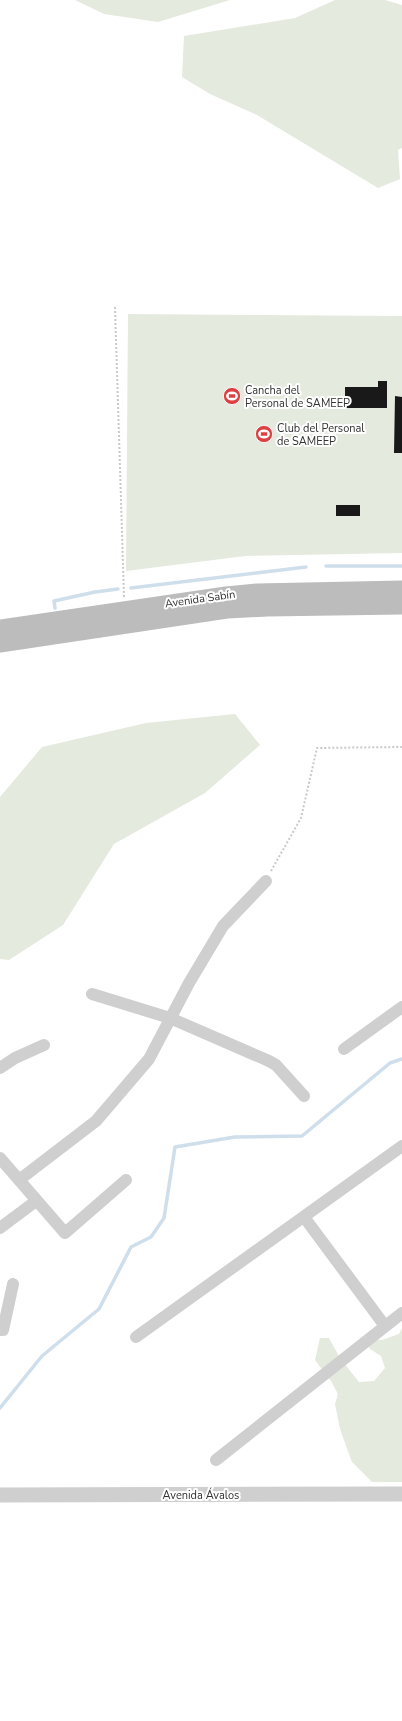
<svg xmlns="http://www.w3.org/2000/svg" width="402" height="1721" font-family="'Nunito Sans',sans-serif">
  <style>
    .green { fill: #e4eade }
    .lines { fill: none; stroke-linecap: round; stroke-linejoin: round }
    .stream { stroke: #cfdeeb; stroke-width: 3.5 }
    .building { fill: #191919 }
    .path { stroke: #c9c9c9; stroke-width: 2; stroke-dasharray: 2 2; stroke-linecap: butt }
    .minor { stroke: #cfcfcf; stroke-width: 12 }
    .tertiary { stroke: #cfcfcf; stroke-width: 15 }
    .secondary { stroke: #bcbcbc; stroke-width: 17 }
    .labels { text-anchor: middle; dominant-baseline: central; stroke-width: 4; stroke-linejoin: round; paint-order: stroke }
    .poi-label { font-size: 11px; fill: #323232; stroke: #fff; text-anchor: start }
    .street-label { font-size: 11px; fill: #323232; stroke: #fff }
  </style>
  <rect width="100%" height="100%" fill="#fff"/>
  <path class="green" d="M75,0H230L158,22L104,14Z
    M335,0H385L402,5V148L398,150L400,179L378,188L257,115L210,94L182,77L184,36L295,18Z
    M128,314L402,316V553L245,556L126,571Z
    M235,714L260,745L205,793L114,844L63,925L9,960L0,959V797L42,747L146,723Z
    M402,1328V1482H372L352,1462L340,1429L335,1404L338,1394L331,1381L315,1360L320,1338H329L340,1358L359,1382L374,1381L385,1368L381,1356L370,1349L365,1338L382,1340L399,1334Z"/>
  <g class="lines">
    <path class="stream" d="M326,566H402
      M131,588L306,567
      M55,608L54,601L95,592L118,589
      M0,1408L42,1356L99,1309L131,1247L151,1237L164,1218L175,1147L235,1137L302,1136L390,1063L402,1059"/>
  </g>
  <path class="building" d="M378,381H387V408H345V387H378Z
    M395,396L402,397V453H394Z
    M336,505H360V516H336Z"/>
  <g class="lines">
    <path class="path" d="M115,307L124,597
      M271,871L301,818L317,748L402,747"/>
    <path class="minor" d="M92,994L170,1018L269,1061L276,1065L304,1096
      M344,1049L402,1007
      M0,1068L15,1058L44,1045
      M0,1158L65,1233L126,1180
      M19,1180L96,1121L149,1059L189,983L223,926L266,881
      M304,1217L385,1326
      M0,1228L36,1201
      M0,1330H3L13,1284
      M136,1337L402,1146
      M216,1460L402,1313"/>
    <path class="tertiary" d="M0,1495L402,1494"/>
    <path class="secondary" d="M0,628L226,595L257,592L402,589
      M0,644L227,610L267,608L402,606"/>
  </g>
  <defs>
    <symbol id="stadium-disc" viewBox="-11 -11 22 22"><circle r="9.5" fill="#db4142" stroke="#fff"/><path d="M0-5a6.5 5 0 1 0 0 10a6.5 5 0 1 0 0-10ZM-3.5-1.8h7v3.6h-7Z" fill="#fff"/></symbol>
  </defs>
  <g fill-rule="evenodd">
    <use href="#stadium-disc" x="222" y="386" width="20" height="20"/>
    <use href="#stadium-disc" x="254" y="424" width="20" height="20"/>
  </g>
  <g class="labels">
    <g class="poi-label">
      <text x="245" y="390">Cancha del<tspan x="245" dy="13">Personal de SAMEEP</tspan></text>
      <text x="277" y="428">Club del Personal<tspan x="277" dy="13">de SAMEEP</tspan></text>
    </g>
    <g class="street-label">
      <text transform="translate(200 599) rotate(-8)">Avenida Sabín</text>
      <text x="201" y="1495">Avenida Ávalos</text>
    </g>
  </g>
</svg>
